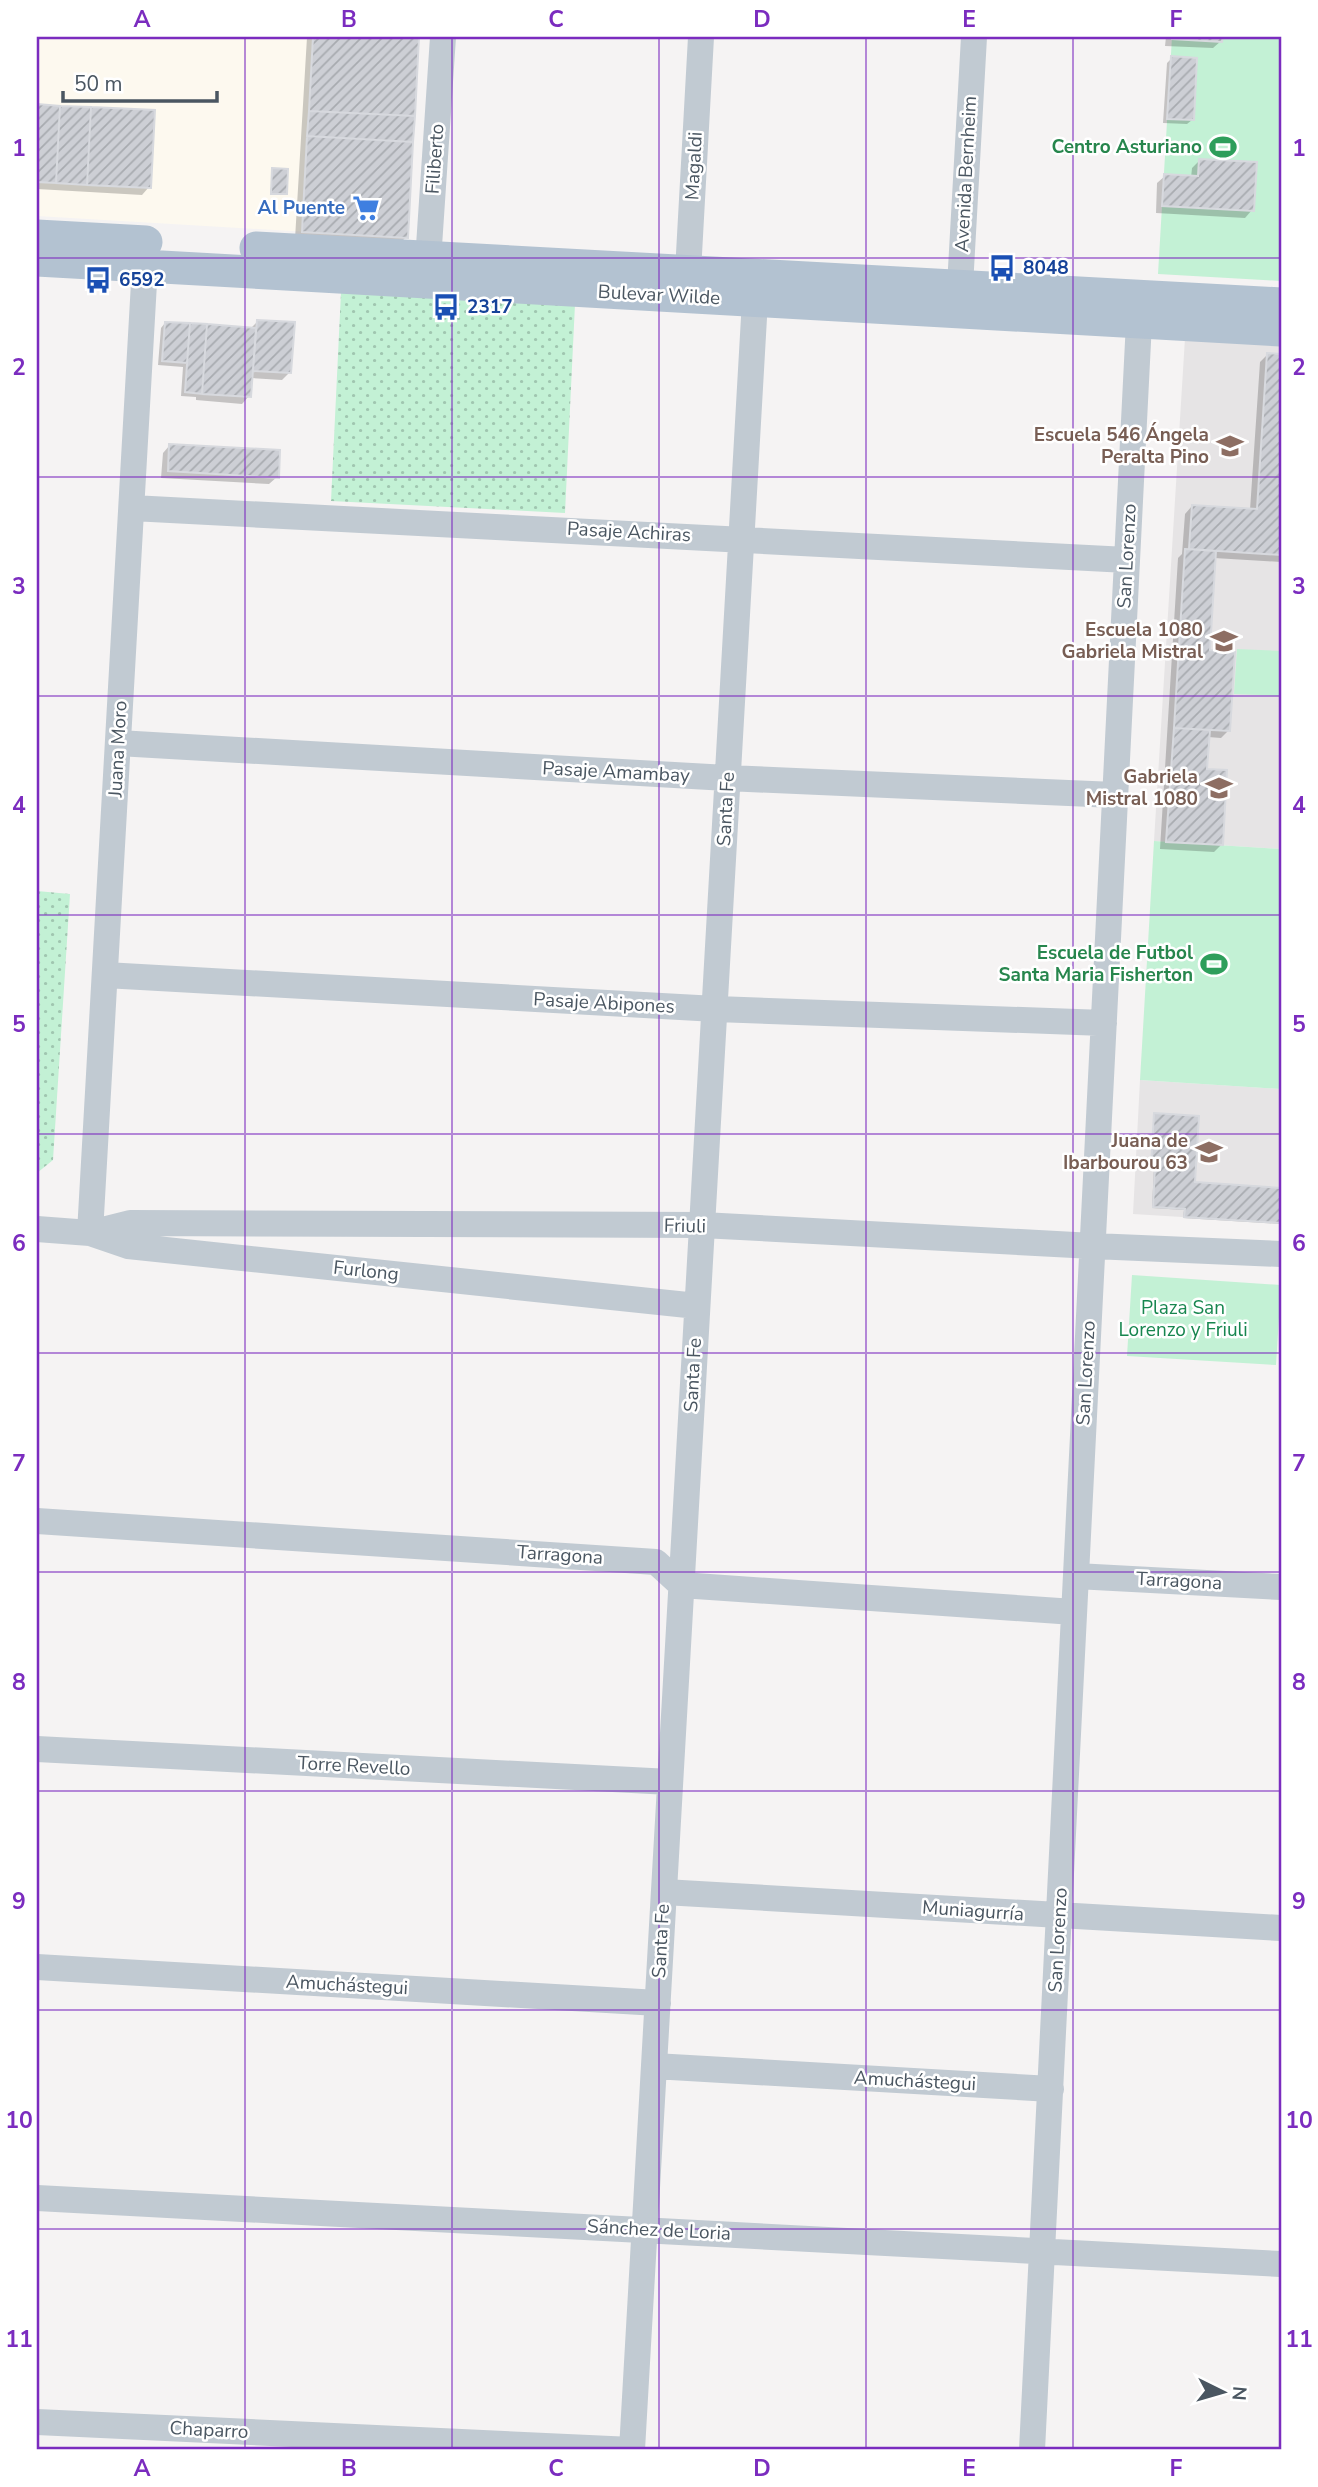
<svg xmlns="http://www.w3.org/2000/svg" width="1318" height="2487" font-family="'Nunito Sans',sans-serif">
  <style>
    .commercial { fill: #fdf9ef }
    .education { fill: #e6e4e5 }
    .grass { fill: url(#grass-dots) }
    .park { fill: #c3f1d5 }
    .shadow { fill: #0003 }
    .building { fill: url(#building-hatch); stroke: #d7d9de; stroke-width: 2 }
    .lines { fill: none; stroke-linecap: round; stroke-linejoin: round }
    .minor { stroke: #c1cad2; stroke-width: 26 }
    .major { stroke: #b3c2d1; stroke-width: 33 }
    .grid { fill: none; stroke: #7b2cbf; stroke-width: 2; stroke-opacity: 0.55 }
    .labels { text-anchor: middle; dominant-baseline: central; stroke-width: 5; stroke-linejoin: round; paint-order: stroke }
    .leisure-label { font-size: 19px; font-weight: bold; fill: #27864d; stroke: #fff; text-anchor: end }
    .street-label { font-size: 19px; fill: #4a5661; stroke: #fff }
    .shop-label { font-size: 19px; font-weight: bold; fill: #366cbe; stroke: #fff; text-anchor: end }
    .transit-label { font-size: 19px; font-weight: bold; fill: #164399; stroke: #fff; text-anchor: start }
    .education-label { font-size: 19px; font-weight: bold; fill: #785e54; stroke: #fff; text-anchor: end }
    .park-label { font-size: 19px; fill: #17864f; stroke: #fff }
    .neatline { fill: none; stroke: #7b2cbf; stroke-width: 2.5 }
    .grid-label { font-size: 23px; text-anchor: middle; font-weight: bold; fill: #7b2cbf }
  </style>
  <defs>
    <pattern id="grass-dots" width="8" height="8" patternUnits="userSpaceOnUse" patternTransform="scale(1.75)"><rect width="8" height="8" fill="#c3f1d5"/><path d="M2 2h.1M6 6h.1" fill="none" stroke="#a0c6b0" stroke-width="1.8" stroke-linecap="round"/></pattern>
    <pattern id="building-hatch" width="6" height="6" patternUnits="userSpaceOnUse" patternTransform="scale(1.75)"><rect width="6" height="6" fill="#cdcfd5"/><path d="M-1 1l2-2M0 6l6-6M5 7l2-2" fill="none" stroke="#a8abb0"/></pattern>
  </defs>
  <rect width="100%" height="100%" fill="#f5f3f3"/>
  <path class="commercial" d="M37,37H419L408,238L37,216Z"/>
  <path class="education" d="M1185,338L1281,344V849L1154,841Z
    M1140,1080L1281,1089V1223L1133,1214Z"/>
  <path class="grass" d="M341,292L575,304L565,513L331,501Z
    M37,891L70,894L53,1160L37,1173Z"/>
  <path class="park" d="M1172,37H1281V281L1158,274Z
    M1237,649L1281,651V696L1234,694Z
    M1154,841L1281,849V1089L1140,1080Z
    M1132,1275L1281,1285L1276,1365L1127,1356Z"/>
  <path class="shadow" d="M307,37H417L406,237L399,244L295,239Z
    M1166,37H1221V41L1213,48L1165,46Z
    M1172,58L1192,120L1187,124L1163,123L1167,63Z
    M37,106L153,112L149,187L142,195L37,189Z
    M1199,161L1252,210L1245,218L1156,213L1157,183L1165,176L1191,178L1192,168Z
    M273,170L285,194L283,195H270Z
    M257,322L290,372L282,380L251,378L249,396L242,404L196,400V397L181,396L183,367L158,365L161,328L165,323L250,329Z
    M1267,355L1281,356V562L1214,558L1208,652L1229,730L1221,738L1208,737L1205,771L1221,845L1214,852L1160,849L1178,558L1182,554L1185,514L1192,506L1250,510L1260,362Z
    M170,445L277,477L269,484L161,478L163,453Z
    M1155,1115L1193,1184L1281,1189V1224L1183,1218L1184,1210L1152,1208L1154,1167H1150Z"/>
  <path class="building" d="M313,37H419L415,116L309,111Z
    M1172,37H1223L1222,42L1172,39Z
    M1171,56L1197,58L1194,120L1167,119Z
    M37,104L60,106L56,183L37,182Z
    M60,106L91,107L87,185L56,183Z
    M91,107L155,110L151,188L87,185Z
    M309,111L415,116L413,142L307,136Z
    M307,136L413,142L408,238L302,232Z
    M1199,159L1257,162L1254,211L1162,206L1164,174L1198,176Z
    M272,168L288,169L287,194H271Z
    M257,320L295,322L291,373L253,371Z
    M165,322L190,323L187,363L162,361Z
    M190,323L207,324L202,394L185,392Z
    M207,324L256,328L251,397L202,394Z
    M1267,353L1281,354V555L1189,549L1192,505L1257,509Z
    M169,444L280,450L279,478L168,471Z
    M1185,549L1216,551L1210,650L1235,652L1230,731L1174,728Z
    M1174,728L1210,730L1207,769L1227,770L1223,845L1166,842Z
    M1154,1113L1199,1116L1195,1182L1281,1188V1223L1184,1217L1185,1209L1153,1207L1155,1166H1151Z"/>
  <g class="lines">
    <path class="minor" d="M427,276L443,37
      M687,290L701,37
      M959,304L974,37
      M132,508L1127,560
      M118,743L727,778L1115,795
      M105,975L716,1009L1104,1023
      M37,1229L90,1233L128,1246L697,1306
      M90,1233L130,1223L702,1225L1093,1246L1281,1254
      M90,1233L145,265
      M37,1521L656,1562L681,1585L1074,1612
      M1076,1576L1281,1587
      M37,1749L670,1782
      M664,1892L1281,1928
      M37,1967L658,2003
      M654,2066L1051,2089
      M37,2198L1281,2264
      M37,2422L632,2450
      M632,2450L755,300
      M1032,2450L1140,302"/>
    <path class="major" d="M37,236L146,242
      M256,248L1281,304
      M37,260L1281,330"/>
  </g>
  <path class="grid" d="M245,37V2450M452,37V2450M659,37V2450M866,37V2450M1073,37V2450M37,258H1281M37,477H1281M37,696H1281M37,915H1281M37,1134H1281M37,1353H1281M37,1572H1281M37,1791H1281M37,2010H1281M37,2229H1281"/>
  <defs>
    <symbol id="stadium-bare" viewBox="-9 -9 18 18"><path d="M0-5a6.5 5 0 1 0 0 10a6.5 5 0 1 0 0-10ZM-3.5-1.8h7v3.6h-7Z" fill="#2e9e5b" stroke="#fff" stroke-width="2.5" paint-order="stroke"/></symbol>
    <symbol id="supermarket-bare" viewBox="-9 -9 18 18"><path d="M-6-5.5h2.5l.6 2H6L4.5 2H-2.5L-4.4-4H-6ZM-1.5 3.2a1.3 1.3 0 1 0 .1 0ZM3 3.2a1.3 1.3 0 1 0 .1 0Z" fill="#3f7fe0" stroke="#fff" stroke-width="2.5" paint-order="stroke"/></symbol>
    <symbol id="bus-bare" viewBox="-9 -9 18 18"><path d="M-5-6H5V4H4V6H2V4H-2V6H-4V4H-5ZM-3.5-4V0h7V-4ZM-3.5 1.2v1.5H-2V1.2ZM2 1.2v1.5H3.5V1.2Z" fill="#1a4fb4" stroke="#fff" stroke-width="2.5" paint-order="stroke"/></symbol>
    <symbol id="school-bare" viewBox="-9 -9 18 18"><path d="M0-5L7-2L0 1L-7-2ZM-4 1L0 2.5L4 1V4Q0 6-4 4Z" fill="#8d6e63" stroke="#fff" stroke-width="2.5" paint-order="stroke"/></symbol>
  </defs>
  <g fill-rule="evenodd">
    <use href="#stadium-bare" x="1204" y="128" width="38" height="38"/>
    <use href="#supermarket-bare" x="347" y="189" width="38" height="38"/>
    <use href="#bus-bare" x="983" y="249" width="38" height="38"/>
    <use href="#bus-bare" x="79" y="261" width="38" height="38"/>
    <use href="#bus-bare" x="427" y="288" width="38" height="38"/>
    <use href="#school-bare" x="1211" y="427" width="38" height="38"/>
    <use href="#school-bare" x="1205" y="622" width="38" height="38"/>
    <use href="#school-bare" x="1200" y="769" width="38" height="38"/>
    <use href="#stadium-bare" x="1195" y="945" width="38" height="38"/>
    <use href="#school-bare" x="1190" y="1133" width="38" height="38"/>
  </g>
  <g class="labels">
    <g class="leisure-label">
      <text x="1202" y="147">Centro Asturiano</text>
      <text x="1193" y="953">Escuela de Futbol<tspan x="1193" dy="22">Santa Maria Fisherton</tspan></text>
    </g>
    <g class="street-label">
      <text transform="translate(435 159) rotate(-86)">Filiberto</text>
      <text transform="translate(694 166) rotate(-87)">Magaldi</text>
      <text transform="translate(966 174) rotate(-87)">Avenida Bernheim</text>
      <text transform="translate(659 295) rotate(3)">Bulevar Wilde</text>
      <text transform="translate(629 532) rotate(3)">Pasaje Achiras</text>
      <text transform="translate(1127 556) rotate(-87)">San Lorenzo</text>
      <text transform="translate(118 749) rotate(-87)">Juana Moro</text>
      <text transform="translate(616 772) rotate(3)">Pasaje Amambay</text>
      <text transform="translate(726 809) rotate(-87)">Santa Fe</text>
      <text transform="translate(604 1003) rotate(3)">Pasaje Abipones</text>
      <text transform="translate(685 1226) rotate(1)">Friuli</text>
      <text transform="translate(366 1271) rotate(6)">Furlong</text>
      <text transform="translate(1086 1373) rotate(-87)">San Lorenzo</text>
      <text transform="translate(693 1375) rotate(-87)">Santa Fe</text>
      <text transform="translate(560 1555) rotate(4)">Tarragona</text>
      <text transform="translate(1179 1581) rotate(3)">Tarragona</text>
      <text transform="translate(354 1766) rotate(3)">Torre Revello</text>
      <text transform="translate(973 1911) rotate(4)">Muniagurría</text>
      <text transform="translate(1058 1940) rotate(-87)">San Lorenzo</text>
      <text transform="translate(661 1941) rotate(-87)">Santa Fe</text>
      <text transform="translate(347 1985) rotate(3)">Amuchástegui</text>
      <text transform="translate(915 2081) rotate(3)">Amuchástegui</text>
      <text transform="translate(659 2230) rotate(3)">Sánchez de Loria</text>
      <text transform="translate(209 2430) rotate(3)">Chaparro</text>
    </g>
    <g class="shop-label">
      <text x="345" y="208">Al Puente</text>
    </g>
    <g class="transit-label">
      <text x="1023" y="268">8048</text>
      <text x="119" y="280">6592</text>
      <text x="467" y="307">2317</text>
    </g>
    <g class="education-label">
      <text x="1209" y="435">Escuela 546 Ángela<tspan x="1209" dy="22">Peralta Pino</tspan></text>
      <text x="1203" y="630">Escuela 1080<tspan x="1203" dy="22">Gabriela Mistral</tspan></text>
      <text x="1198" y="777">Gabriela<tspan x="1198" dy="22">Mistral 1080</tspan></text>
      <text x="1188" y="1141">Juana de<tspan x="1188" dy="22">Ibarbourou 63</tspan></text>
    </g>
    <g class="park-label">
      <text x="1183" y="1308">Plaza San<tspan x="1183" dy="22">Lorenzo y Friuli</tspan></text>
    </g>
  </g>
  <rect width="1318" height="2487" fill="none" stroke="#ffffff" stroke-width="77"/>
  <g transform="translate(1223 2392) rotate(95)" stroke="#ffffff" stroke-width="5" paint-order="stroke">
  <path d="M0-5L12 26L0 18L-12 26Z" fill="#4a5661"/>
  <text y="-10" font-size="19" font-weight="bold" text-anchor="middle" fill="#4a5661">N</text>
  </g>
  <path d="M63 91v10h154v-10" fill="none" stroke="#4a5661" stroke-width="3.5"/>
  <text x="74" y="91" font-size="21" fill="#4a5661" stroke="#ffffff" stroke-width="5" paint-order="stroke">50 m</text>
  <rect x="38" y="38" width="1242" height="2410" class="neatline"/>
  <g class="grid-label">
    <text x="142" y="27">A</text>
    <text x="349" y="27">B</text>
    <text x="556" y="27">C</text>
    <text x="762" y="27">D</text>
    <text x="969" y="27">E</text>
    <text x="1176" y="27">F</text>
    <text x="19" y="156">1</text>
    <text x="1299" y="156">1</text>
    <text x="19" y="375">2</text>
    <text x="1299" y="375">2</text>
    <text x="19" y="594">3</text>
    <text x="1299" y="594">3</text>
    <text x="19" y="813">4</text>
    <text x="1299" y="813">4</text>
    <text x="19" y="1032">5</text>
    <text x="1299" y="1032">5</text>
    <text x="19" y="1251">6</text>
    <text x="1299" y="1251">6</text>
    <text x="19" y="1471">7</text>
    <text x="1299" y="1471">7</text>
    <text x="19" y="1690">8</text>
    <text x="1299" y="1690">8</text>
    <text x="19" y="1909">9</text>
    <text x="1299" y="1909">9</text>
    <text x="19" y="2128">10</text>
    <text x="1299" y="2128">10</text>
    <text x="19" y="2347">11</text>
    <text x="1299" y="2347">11</text>
    <text x="142" y="2476">A</text>
    <text x="349" y="2476">B</text>
    <text x="556" y="2476">C</text>
    <text x="762" y="2476">D</text>
    <text x="969" y="2476">E</text>
    <text x="1176" y="2476">F</text>
  </g>
</svg>
